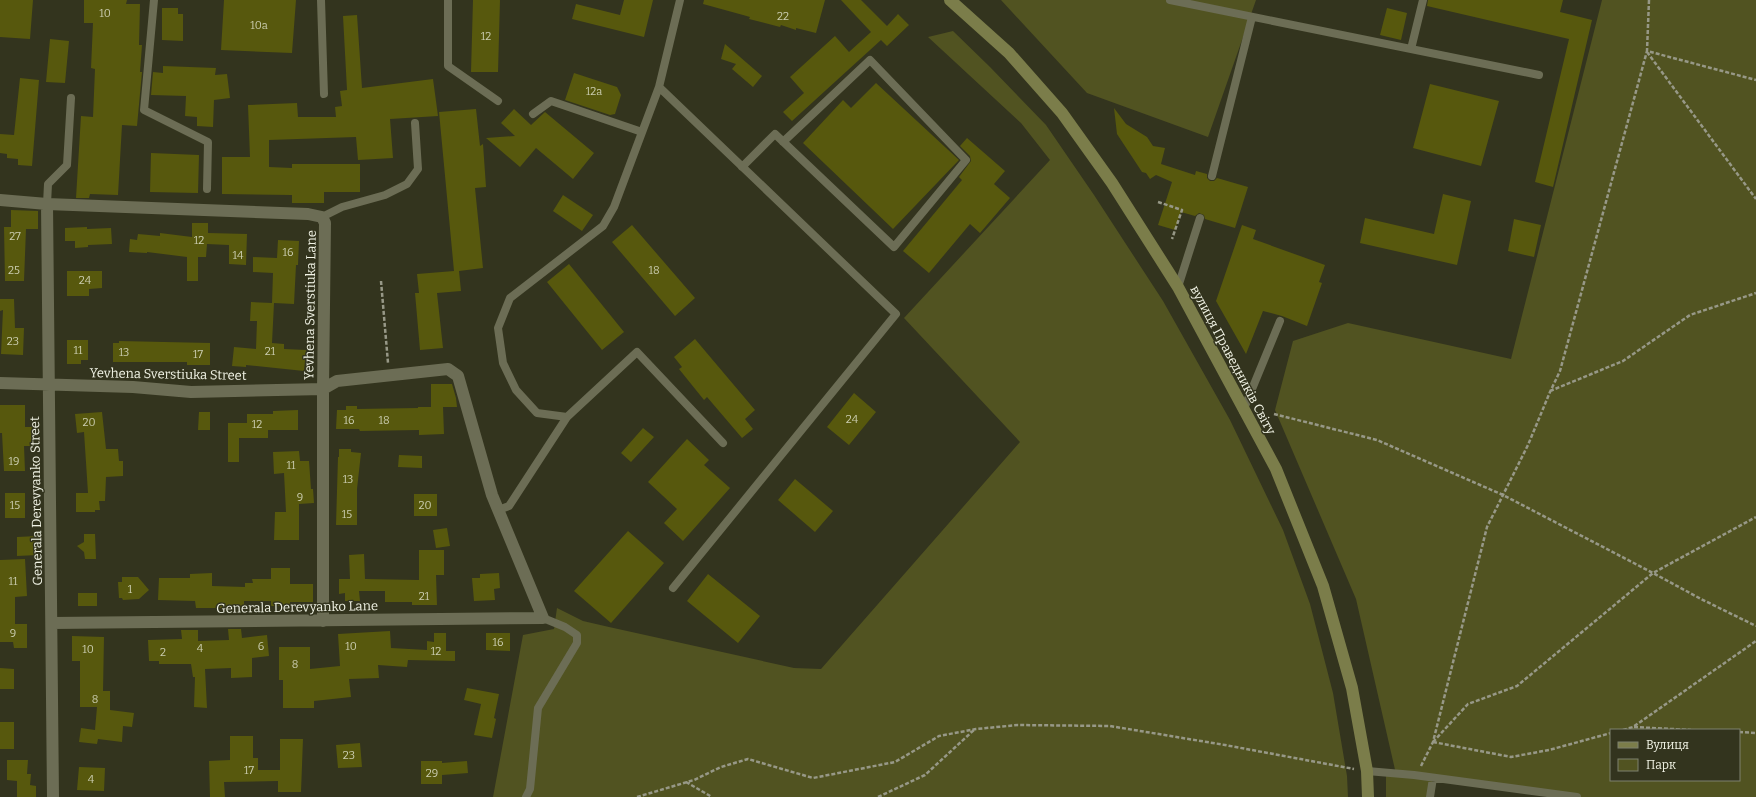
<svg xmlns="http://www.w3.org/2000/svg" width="1756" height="797" font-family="Bitter,serif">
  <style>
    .green { fill: #515321; fill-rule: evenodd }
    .building { fill: #57580d }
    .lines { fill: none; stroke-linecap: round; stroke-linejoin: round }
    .path { stroke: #979887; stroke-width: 2.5; stroke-dasharray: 4 2; stroke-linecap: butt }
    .lane { stroke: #6c6d55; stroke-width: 8 }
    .street { stroke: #6c6d55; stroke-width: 12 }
    .secondary { stroke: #7b7d4a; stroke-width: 12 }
    .labels { text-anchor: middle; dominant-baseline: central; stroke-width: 3; stroke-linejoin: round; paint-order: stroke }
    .number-label { font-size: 11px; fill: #cbcdb0 }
    .street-label { font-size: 13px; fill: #f2f4e6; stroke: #33341e }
  </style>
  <rect width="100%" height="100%" fill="#33341e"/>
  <path class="green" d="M1001,0H1256L1208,137L1087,93Z
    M1602,0H1756V797H1577L1433,778L1430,797H1386V773L1396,774L1356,599L1275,410L1293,341L1348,323L1511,359ZM1611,730H1739V780H1611Z
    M953,31L990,67L1046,125L1094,195L1163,301L1230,420L1283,530L1310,604L1333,693L1347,776L1348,797H493L523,635L554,629L557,608L583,621L609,627L794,668L821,669L1020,442L904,318L1050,160L1021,123L928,37Z"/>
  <path class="building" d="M0,0H33L30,39L0,37Z
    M84,0H127L126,4H140L139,45H142L140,72H142L137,126L122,125L118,195L90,194L89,198H76L81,116L93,117L95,69L91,68L93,23H84Z
    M224,0H296L292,53L221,50Z
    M473,0H500L498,72H471Z
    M624,0H653L644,37L572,19L576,4L620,15Z
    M704,0H825L816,33L796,28V30L781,25L780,27L749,19L750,17L743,15L703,4Z
    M841,0H861L887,26L898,14L909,25L887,46L881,40L792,121L783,112L804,93L790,77L835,36L849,52L871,32Z
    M1428,0H1563L1560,12L1592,20L1553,187L1535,182L1569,39L1427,6Z
    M162,8H178V14H183V41L162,40Z
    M1387,8L1407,13L1401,40L1380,35Z
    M357,15L362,88L433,79L438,116L390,119L393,158L358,160L356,137L269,140V167L292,168V164H360V192H324V203H292V195L222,194V157H250L248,105L297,103L298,117H336L335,107L342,106L340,91L347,90L343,16Z
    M50,39L69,41L65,83L46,82Z
    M725,44L762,76L753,87L732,69L736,64L721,59Z
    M163,66L216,68L215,75L227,74L230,98L214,100L213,127L197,126V117L185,116L186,96L151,95L153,72L163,73Z
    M574,73L617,87L621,95L615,114L610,115L565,100Z
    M20,78L39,80L32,166L18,165V159L7,158V154L0,153V134L14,135Z
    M876,83L959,160L893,229L803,143L843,100L851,108Z
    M1430,84L1499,101L1481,166L1413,148Z
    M1114,108L1126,124L1147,137L1153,146L1165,148L1161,164L1195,175L1196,171L1207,174V178L1210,181H1214L1217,178L1248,187L1235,228L1205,219L1204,215L1199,213L1195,216L1181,212L1175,230L1158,225L1172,182L1156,175L1150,179L1146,173L1142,172L1117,134Z
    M476,109L480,146L483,144L486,187L475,188L483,268L459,271L461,291L437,293L443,348L420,350L415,293H419L417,274L454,271L439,112Z
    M514,109L531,125L545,112L594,153L573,179L536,148L520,167L486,138L515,136L501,123Z
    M967,138L1005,171L994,184L1010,198L980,233L970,224L929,273L903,251L962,180L959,177L971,161L970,156L960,146Z
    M151,153L199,155L198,193L150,192Z
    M1443,194L1471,201L1457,265L1360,243L1365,218L1434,234Z
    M563,195L593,215L582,231L553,211Z
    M11,210L38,211V229H26L24,281H5L4,227H11Z
    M1514,219L1541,225L1534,257L1508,251Z
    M192,223H208V233L247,234L246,265L229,264V245L207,244L206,257H198V281H187V257L147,252V253L129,252L130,239L137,240L138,234L160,236V233L192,237Z
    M632,225L695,298L675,316L612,242Z
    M1242,225L1256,230L1253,239L1325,265L1319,282L1322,283L1307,326L1282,316L1263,311L1246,354L1216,301Z
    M87,227V229L111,228L112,244L88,245V247L75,248V241H65V228Z
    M278,240L299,241L298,265H296L294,304L274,303L272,343L284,344V349L306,350L304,371L246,365V367L232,366L234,347L256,349L257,321H250L251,302L272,303L273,273L253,272V257L277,258Z
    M569,264L624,332L602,350L547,282Z
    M67,271H102V288L89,289V296H67Z
    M0,299H14L15,328H24L23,355L1,354L3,310L0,311Z
    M695,339L755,410L745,419L753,429L742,438L707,397L704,400L679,369L682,367L674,357Z
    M67,340H88V360H81V364H67Z
    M119,341L210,343V365H187V362H113V343H119Z
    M431,384H452L456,398L457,407H443L444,434L419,435V430L360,431L359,429H336L337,410H346V406H357V409L418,408V407H431Z
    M854,393L876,412L849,445L827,427Z
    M0,405H25V427H32L31,446H24L25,471H4L2,433H0Z
    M298,410V430H268V438H239V462H228V423H247V414H273V411Z
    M102,412L106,449H118L119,461H123V476L106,477L105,501H99L100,510H95V512H76V493H88L84,432L77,433L75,414Z
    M199,412H210V430H198Z
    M643,428L654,437L631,462L621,453Z
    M687,439L709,460L704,465L730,488L683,541L664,523L677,509L648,482Z
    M339,449H351V452L361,453L357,489V525H336L338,457H339Z
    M299,451L300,461H309L311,489H313L314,503L299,504V540H274L275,512H286L284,473L274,474L273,452Z
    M399,455L422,456V468L398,467Z
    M795,479L833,511L815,532L778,500Z
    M5,493H25V518H5Z
    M414,494H437V516H414Z
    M447,528L450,546L436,548L433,530Z
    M628,531L664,563L611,623L574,591Z
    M84,534H95L96,559H85L84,552L77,546L84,542Z
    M38,536V555L17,556V537Z
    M419,550H444V575H436L437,605H412V602H385V591H359L360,601H345V593L339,594V579H350L349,555L364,554L365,579L419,580Z
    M25,559L27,596L15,597V624H27V648H14L13,642H0V560Z
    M271,568H290V584H313V602H290V606H271V601H244V608H196L195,601L158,600L159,578H190V574L212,573V586L245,587V583H253L252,579H271Z
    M499,573L500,588L494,589L495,600L474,601L472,578H480V574Z
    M708,574L760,616L738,643L687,601Z
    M122,577H138L149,590L139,599L123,600L122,598H119L118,582H122Z
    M78,593H97V606H78Z
    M228,629H241L242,638L267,635L269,656L252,658V677L231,678V668L205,669L207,708L194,707L195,677H193L191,664H159V661H149L148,640L182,639L181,630H198V641L229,640Z
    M390,631L391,648L427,650V641L434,642V633H446V651H455V661L408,660L407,667L378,665L379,678L349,679L351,697L314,701V708H283V680H279V647H310V669L340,666L338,634Z
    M486,633H510V651L486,650Z
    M72,636L104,637L103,691H110V710L134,713L132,727L123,726L122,742L98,739L97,744L79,742L81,728L95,730L97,707H80V661H72Z
    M0,668L14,669V689H0Z
    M467,688L499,694L494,718L496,719L492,738L474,735L481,704L464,700Z
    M0,722H14V749H0Z
    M230,736H253V758H258V770H280V739H303L301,792H278V781L224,782L225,797H210L209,761L230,760Z
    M360,743L362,767L338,768L336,745Z
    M7,760H28L27,774H31L30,785L36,786V797H17V781L7,780Z
    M421,761H442V763L467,761L468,773L442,775V784H421Z
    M79,767L105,768L104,791L77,790Z"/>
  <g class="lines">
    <path class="path" d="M1649,0L1647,51L1756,80
      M1647,52L1756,199
      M1158,202L1182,210L1172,239
      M381,281L388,363
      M1550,391L1623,361L1690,315L1756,293
      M1274,414L1377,440L1503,495L1653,573L1756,517
      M1634,727L1691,730
      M1623,730L1633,727L1756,641
      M1739,732L1756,733
      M1433,742L1468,704L1517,686L1653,573L1701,599L1756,626
      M1433,742L1511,757L1549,750L1611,733
      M1421,766L1433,742L1487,527L1528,445L1550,392L1560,371L1647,51
      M686,782L712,797
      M637,797L694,780L721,767L748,759L813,778L895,762L939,736L976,729L1018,725L1110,726L1225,745L1354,769
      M878,797L925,775L975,729"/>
    <path class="lane" d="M154,0L144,110L208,142L207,189
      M321,0L324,94
      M448,0V66L498,101
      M1170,0L1539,75
      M1411,49L1423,0
      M659,87L896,314L673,588
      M533,114L551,101L642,132
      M742,167L775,134L894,247L966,160L870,60L783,142
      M1212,176L1252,17
      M47,204L48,184L67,165L71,98
      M322,217L342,207L385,195L407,184L418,169L415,123
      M1178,287L1200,218
      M1243,411L1280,321
      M567,417L537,413L516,390L503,363L498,328L510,298L603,226L614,207L659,87L680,0
      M498,510L509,506L567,417L637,352L723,443
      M1367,771L1414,775L1577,797
      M526,797L530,789L538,708L577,643V635L565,627L543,618
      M1430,797L1433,778"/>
    <path class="street" d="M0,200L47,204L308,214L322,217L325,223L323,389V621
      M47,204L53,797
      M0,383L133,387L191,392L323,389L337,381L448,369L458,376L492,495L543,618L52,623"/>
    <path class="secondary" d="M950,0L1009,53L1062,113L1112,183L1178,287L1276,469L1323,586L1352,688L1367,771L1368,797"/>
  </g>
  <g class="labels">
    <g class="number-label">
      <text x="105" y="13">10</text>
      <text x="783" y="16">22</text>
      <text x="259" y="25">10а</text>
      <text x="486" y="36">12</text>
      <text x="594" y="91">12а</text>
      <text x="15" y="236">27</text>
      <text x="199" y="240">12</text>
      <text x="288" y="252">16</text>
      <text x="238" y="255">14</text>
      <text x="14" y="270">25</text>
      <text x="654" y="270">18</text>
      <text x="85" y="280">24</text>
      <text x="13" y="341">23</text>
      <text x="78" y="350">11</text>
      <text x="270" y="351">21</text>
      <text x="124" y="352">13</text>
      <text x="198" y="354">17</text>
      <text x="852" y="419">24</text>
      <text x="349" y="420">16</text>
      <text x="384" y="420">18</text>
      <text x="89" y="422">20</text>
      <text x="257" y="424">12</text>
      <text x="14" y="461">19</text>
      <text x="291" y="465">11</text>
      <text x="348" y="479">13</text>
      <text x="300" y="497">9</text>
      <text x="15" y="505">15</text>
      <text x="425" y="505">20</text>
      <text x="347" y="514">15</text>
      <text x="13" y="581">11</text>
      <text x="130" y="589">1</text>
      <text x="424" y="596">21</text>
      <text x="13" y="633">9</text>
      <text x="498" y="642">16</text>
      <text x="261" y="646">6</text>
      <text x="351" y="646">10</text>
      <text x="200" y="648">4</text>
      <text x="88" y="649">10</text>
      <text x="436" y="651">12</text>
      <text x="163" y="652">2</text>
      <text x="295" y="664">8</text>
      <text x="95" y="699">8</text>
      <text x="349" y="755">23</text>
      <text x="249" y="770">17</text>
      <text x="432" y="773">29</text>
      <text x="91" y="779">4</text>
    </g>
    <g class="street-label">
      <text transform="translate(310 305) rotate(-89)">Yevhena Sverstiuka Lane</text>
      <text transform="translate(1233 360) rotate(62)">вулиця Праведників Світу</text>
      <text transform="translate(168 374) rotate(1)">Yevhena Sverstiuka Street</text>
      <text transform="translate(36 501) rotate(-91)">Generala Derevyanko Street</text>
      <text transform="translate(297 607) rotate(-1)">Generala Derevyanko Lane</text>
    </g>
  </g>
  <rect x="1610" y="729" width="130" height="52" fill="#33341e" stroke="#7f816e"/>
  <rect x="1618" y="742" width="20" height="6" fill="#7b7d4a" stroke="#7f816e"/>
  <text x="1646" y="749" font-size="12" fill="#f2f4e6">Вулиця</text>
  <rect x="1618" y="759" width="20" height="12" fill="#515321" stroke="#7f816e"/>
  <text x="1646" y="769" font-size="12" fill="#f2f4e6">Парк</text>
</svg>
